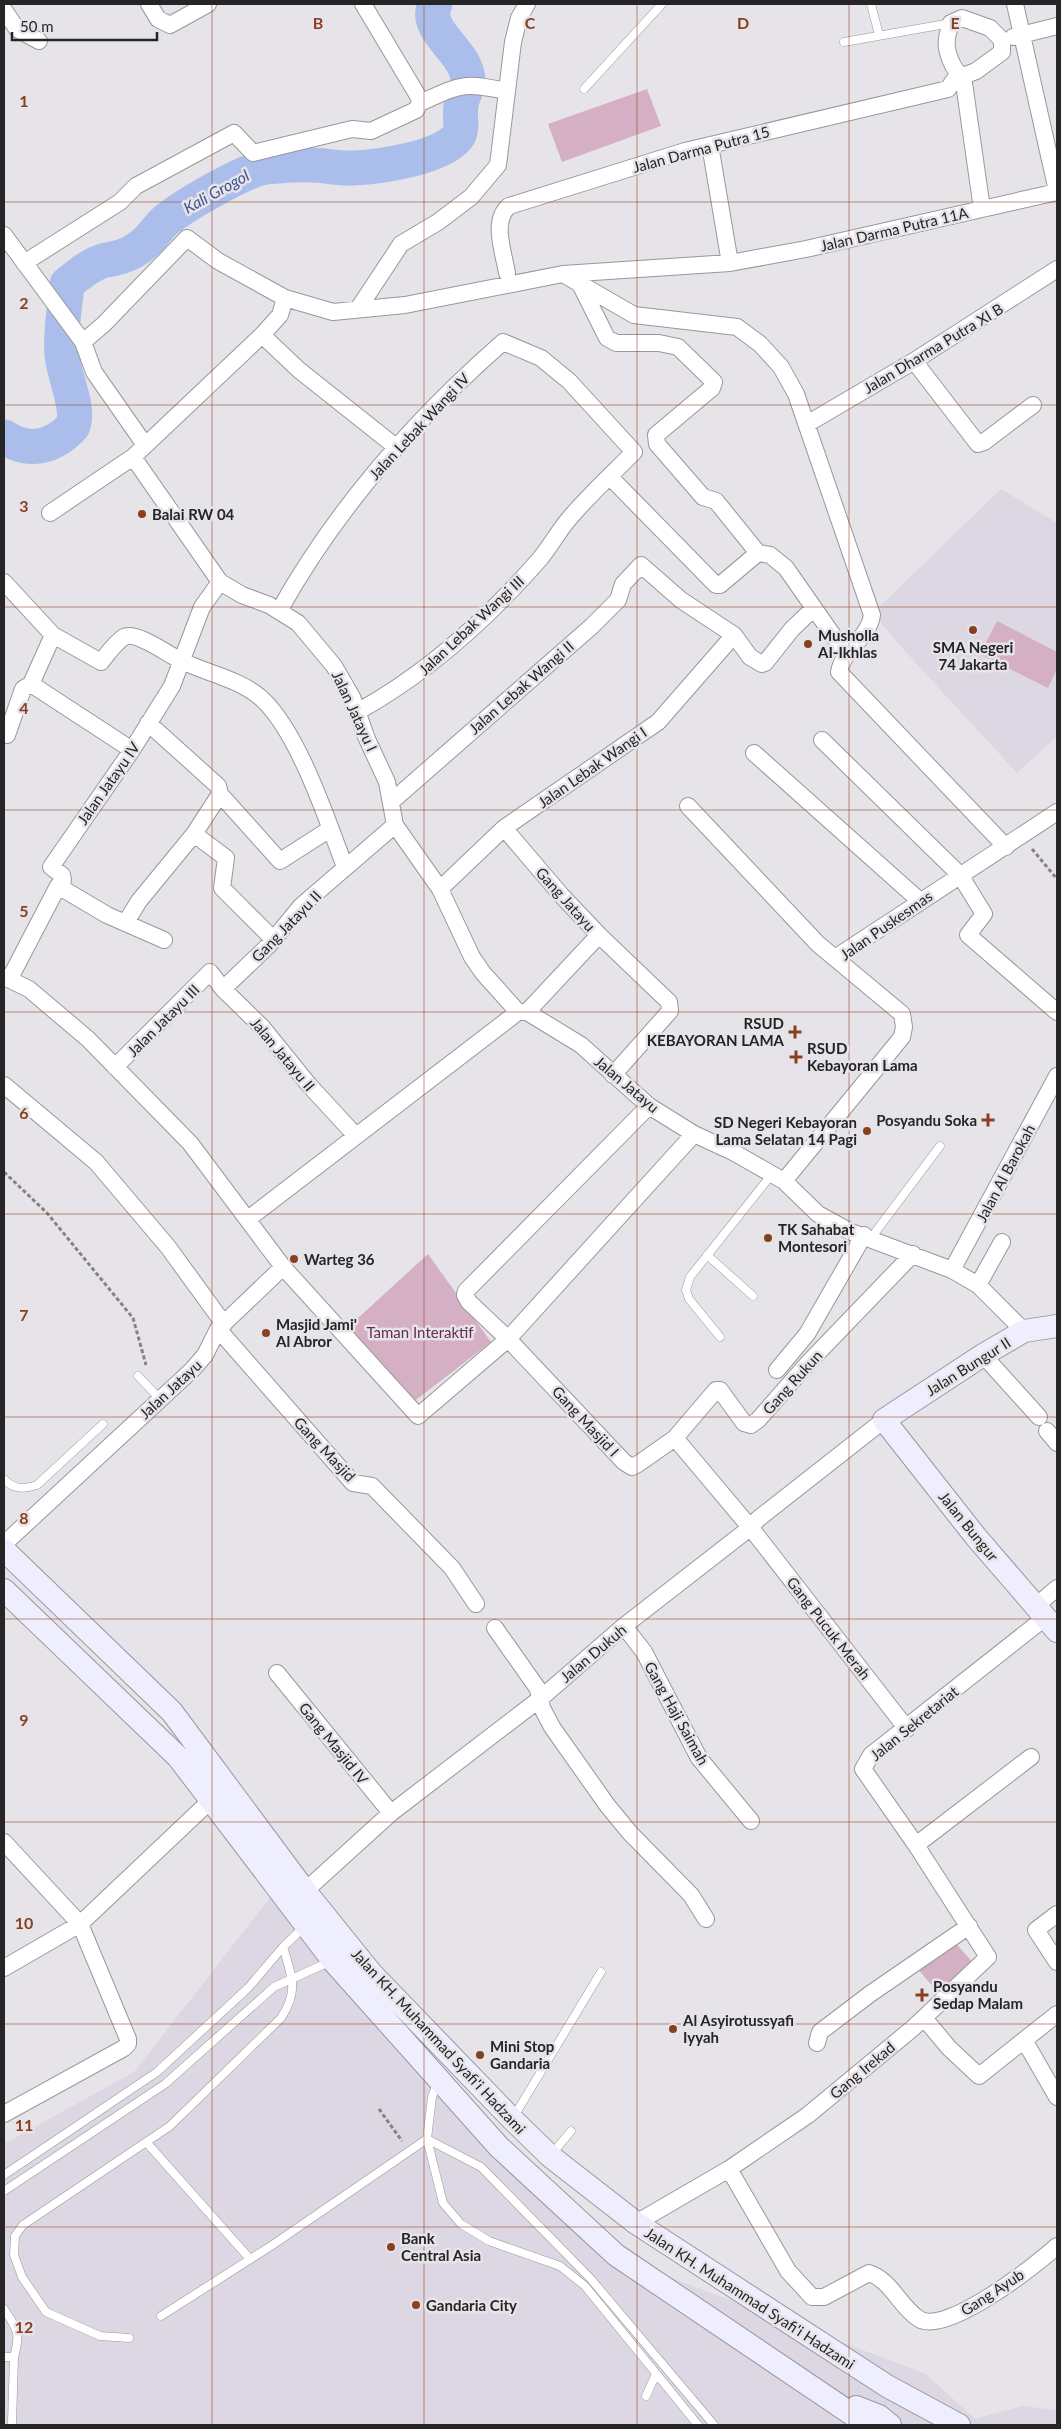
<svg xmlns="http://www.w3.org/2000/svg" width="1061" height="2429" font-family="Lato,sans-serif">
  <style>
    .built { fill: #dcd7e2 }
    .green { fill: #d5b0c4 }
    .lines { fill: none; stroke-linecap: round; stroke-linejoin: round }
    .river { stroke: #abbeeb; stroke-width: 35 }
    .lane-casing { stroke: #98979b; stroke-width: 9 }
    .street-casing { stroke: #98979b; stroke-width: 18 }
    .secondary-casing { stroke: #98979b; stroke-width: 24 }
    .path { stroke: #858386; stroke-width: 3; stroke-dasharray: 4 2.5; stroke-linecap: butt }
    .lane { stroke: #fff; stroke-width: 8 }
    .street { stroke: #fff; stroke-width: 16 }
    .secondary { stroke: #efeefe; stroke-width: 22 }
    .grid { fill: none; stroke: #884020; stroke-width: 1; stroke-opacity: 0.55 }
    .poi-dot { fill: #884020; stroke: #e6e4e8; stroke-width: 2 }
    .labels { text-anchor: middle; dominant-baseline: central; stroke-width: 5; stroke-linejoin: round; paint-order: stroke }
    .street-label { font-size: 15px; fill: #252426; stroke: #e6e4e8 }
    .poi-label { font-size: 15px; font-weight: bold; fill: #252426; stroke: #e6e4e8; text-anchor: start }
    .park-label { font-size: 15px; fill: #662b50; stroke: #e6e4e8 }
    .water-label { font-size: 16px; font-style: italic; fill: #3f558e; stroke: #e6e4e8 }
    .grid-label { font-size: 16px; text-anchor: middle; font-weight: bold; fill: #884020; stroke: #e6e4e8; stroke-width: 5; stroke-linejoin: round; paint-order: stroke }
  </style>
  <rect width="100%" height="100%" fill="#e6e4e8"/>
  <path class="built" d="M1001,489L1057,523V736L1017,773L902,648L873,613Z
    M275,1891L616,2257L926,2374L975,2419L1022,2406L1057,2410V2425H4V2144L134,2072Z"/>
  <path class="green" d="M647,89L661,126L562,162L548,124Z
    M997,621L1057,652V669L1048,688L980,654Z
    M428,1254L491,1342L412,1403L346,1329Z
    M952,1939L975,1965L940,1995L916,1967Z"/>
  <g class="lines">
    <path class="river" d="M4,437C29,454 54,447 73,426C80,407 63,375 62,354C60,330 65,307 67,284C78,275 92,263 106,260C117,258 124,257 134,251C148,242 151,237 161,225C175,210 246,169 266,167C281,166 297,164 311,165C325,165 339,169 353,168C378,167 445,158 459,135C463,127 459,114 461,105C462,97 468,88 468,80C467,51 422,31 435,4"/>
    <defs>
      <path id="lane" d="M871,4L879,35
        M844,42L951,23
        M584,89L662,4
        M871,1238L940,1146
        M707,1255L753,1296
        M720,1337L689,1299L686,1290L690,1277L772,1174
        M138,1376L160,1399
        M4,1479C14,1490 23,1489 37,1485L103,1424
        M437,2084L432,2097L427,2139L443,2203L461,2224L489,2241L560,2266L585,2286L698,2425
        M513,2118L601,1972
        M427,2139L481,2167L590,2278L714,2425
        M147,2143L250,2259
        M552,2154L571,2131
        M4,2175L157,2072L248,1988L283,1947L304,1927
        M4,2191L165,2084L274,1987L331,1961
        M4,2309C17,2329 21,2332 14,2357H4
        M161,2316L271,2246L427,2139
        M129,2338L100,2336L46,2312L22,2277L14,2255L15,2236L23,2225L170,2126L281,2018C299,1991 292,1977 283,1947
        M646,2396L656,2374
        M12,2423L14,2357"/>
      <path id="street" d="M149,4L158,19L170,25L208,4
        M1015,4L1057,191
        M4,10L17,29L39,41
        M962,18L990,28L1002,40V52L976,71L963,76C953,72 945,50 947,39C947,34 950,28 951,23Z
        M1013,37L1057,26
        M963,76L982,209
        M420,103C462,84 462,82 507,91
        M710,145L730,263
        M4,235L83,342L94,372L145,445
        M24,263L120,202L136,186L234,133L253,153L352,129L371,131L416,110L420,103L418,96L363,4
        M507,273C504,253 491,221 509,206L685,151L948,89L958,74
        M563,274L634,315L737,327L760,344L781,367L796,394L872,615C869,638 843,649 839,672L1006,847
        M580,284L607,338L616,343H659L678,347L714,382L712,388L656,435L657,444L703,497L716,501L758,553L770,555L786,568L846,654
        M358,309L401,244L438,222L471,197L498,165L513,42L519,18L527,4
        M262,335L299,370L396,447
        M83,342L104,324L187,238L218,261L285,298L333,312L405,305L563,274L730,263L806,249L1057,192
        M914,361L978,444L984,442L1033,405
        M807,424L914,361L1057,269
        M133,457L220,582L242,595L269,605L298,623L334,666L352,697L367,739L387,782L395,825L440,889L472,957L483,973L518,1012
        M610,477L716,585H720L758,553
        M50,513L133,457L262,335L280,315L285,298
        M4,582L53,635
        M279,611C337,507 414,420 503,342L541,358L569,381L634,452C612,474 588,496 568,520C558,532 550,547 539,560C487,619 426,674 357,712
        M31,684L132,750
        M148,723L218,786L220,794L194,834L226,858L222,888L273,939
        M4,733L7,735L23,689L31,684L53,635L101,662C108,653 115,643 124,637C136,631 166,653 178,659C204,673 238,678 261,698C298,731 327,820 345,867
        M822,740L960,875L984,914L968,935L1057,1012
        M754,753L920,901
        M220,794L280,861L330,829
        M391,802L592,626L618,600L623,584L641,565L681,600L734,635L750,657L762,664L765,663L792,629L813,609
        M688,806L818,944L902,1014L904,1027L902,1037L784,1181
        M504,828L562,896L599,935L527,1012
        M58,886L107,915L164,940
        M440,889L504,828L658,722L734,635
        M126,922L139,901L194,834
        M599,935L669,1002L670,1011L613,1075
        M835,958L1057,812
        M4,977L29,989L88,1039L190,1143L283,1267L418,1416L508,1339L694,1134
        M10,978L58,886L63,880L62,875L51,867L132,750L172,686L202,607L220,582
        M223,989L269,945L301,906L395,825
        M115,1067L210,972L223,989L262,1027L309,1085L356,1136
        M4,1085L96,1162L168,1247L224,1324
        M649,1106L466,1291L465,1295L469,1302L508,1339L624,1462L632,1467L638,1464L675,1438L754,1532L907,1729
        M248,1219L518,1012H527L581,1045L649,1106L694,1134L733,1152L784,1181L818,1214L851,1232L952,1270L978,1285L1024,1331
        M952,1270L1057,1076
        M978,1285L1002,1242
        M218,1329L353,1483L372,1486L452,1568L476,1604
        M983,1355L1039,1417
        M777,1370L807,1334L864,1235
        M1047,1431L1057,1443
        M675,1438L716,1390H720L744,1423L751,1425L758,1420L809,1362L913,1254
        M4,1544L192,1370L205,1355L218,1329L283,1267
        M1036,1606L1057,1588
        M624,1626L644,1652L699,1758L751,1821
        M495,1628L538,1689L542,1708L552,1727L607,1805L630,1833L691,1895L706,1919
        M277,1673L391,1813
        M4,1842L80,1924L128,2039V2044L124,2048L4,2114
        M916,1845L1031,1757
        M305,1891L391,1813L541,1698L624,1626L750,1528L758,1519L884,1420
        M1057,1914L1036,1930L1057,1962
        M4,1968L80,1924L210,1801
        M924,2018L949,2048L979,2076L1057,2014
        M1024,2040L1057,2097
        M817,2043L820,2032L870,1994L969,1926
        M729,2169L808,2115L913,2028L988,1957L916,1845L863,1769L871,1755L1046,1617
        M636,2223L729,2169L788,2271L812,2297H824L869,2273C891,2280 900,2307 919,2319C946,2336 1036,2265 1057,2246"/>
      <path id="secondary" d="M1057,1326L1024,1331L983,1355L884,1420L976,1537L1057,1631
        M4,1550L172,1712L305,1891L371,1973L512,2119L550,2156L636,2223L887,2386L959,2425
        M4,1590L178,1757L333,1961L499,2147L616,2255L868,2425
        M856,2407L879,2416L890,2425"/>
    </defs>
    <use href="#lane" class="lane-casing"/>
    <use href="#street" class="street-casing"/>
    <use href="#secondary" class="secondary-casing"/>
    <path class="path" d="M1032,849L1057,879
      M4,1172L47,1213L133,1318L146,1365
      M379,2109L402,2141"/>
    <use href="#lane" class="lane"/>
    <use href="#street" class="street"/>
    <use href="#secondary" class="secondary"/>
  </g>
  <path class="grid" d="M212,4V2425M424,4V2425M637,4V2425M849,4V2425M4,202H1057M4,405H1057M4,607H1057M4,810H1057M4,1012H1057M4,1214H1057M4,1417H1057M4,1619H1057M4,1822H1057M4,2024H1057M4,2227H1057"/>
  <g class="poi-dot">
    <circle cx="142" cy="514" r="5"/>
    <circle cx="973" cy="630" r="5"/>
    <circle cx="808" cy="644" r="5"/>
    <path d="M792.5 1024.5h5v5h5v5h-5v5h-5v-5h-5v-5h5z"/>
    <path d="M793.5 1049.5h5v5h5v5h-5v5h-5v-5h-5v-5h5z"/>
    <path d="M985.5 1112.5h5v5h5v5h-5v5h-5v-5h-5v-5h5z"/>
    <circle cx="867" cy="1131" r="5"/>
    <circle cx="768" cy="1238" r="5"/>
    <circle cx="294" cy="1259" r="5"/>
    <circle cx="266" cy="1333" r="5"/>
    <path d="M919.5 1987.5h5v5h5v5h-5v5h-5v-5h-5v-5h5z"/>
    <circle cx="673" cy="2029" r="5"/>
    <circle cx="480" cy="2055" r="5"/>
    <circle cx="391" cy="2247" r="5"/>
    <circle cx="416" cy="2305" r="5"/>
  </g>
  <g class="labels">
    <g class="street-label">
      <text transform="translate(701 149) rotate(-15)">Jalan Darma Putra 15</text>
      <text transform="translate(894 229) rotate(-13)">Jalan Darma Putra 11A</text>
      <text transform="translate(933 348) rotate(-31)">Jalan Dharma Putra XI B</text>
      <text transform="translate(419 426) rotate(-47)">Jalan Lebak Wangi IV</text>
      <text transform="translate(471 625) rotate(-43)">Jalan Lebak Wangi III</text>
      <text transform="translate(521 687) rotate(-41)">Jalan Lebak Wangi II</text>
      <text transform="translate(355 711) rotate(65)">Jalan Jatayu I</text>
      <text transform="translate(592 767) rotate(-35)">Jalan Lebak Wangi I</text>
      <text transform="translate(108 783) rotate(-55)">Jalan Jatayu IV</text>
      <text transform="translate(566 899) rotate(48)">Gang Jatayu</text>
      <text transform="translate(886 925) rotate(-35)">Jalan Puskesmas</text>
      <text transform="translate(286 926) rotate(-46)">Gang Jatayu II</text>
      <text transform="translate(163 1020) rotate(-45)">Jalan Jatayu III</text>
      <text transform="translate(283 1054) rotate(50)">Jalan Jatayu II</text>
      <text transform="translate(627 1084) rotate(40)">Jalan Jatayu</text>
      <text transform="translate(1005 1173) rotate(-62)">Jalan Al Barokah</text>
      <text transform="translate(968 1366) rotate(-32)">Jalan Bungur II</text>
      <text transform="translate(792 1382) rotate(-48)">Gang Rukun</text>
      <text transform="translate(170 1389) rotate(-43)">Jalan Jatayu</text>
      <text transform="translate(586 1421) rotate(47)">Gang Masjid I</text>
      <text transform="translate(325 1449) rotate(47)">Gang Masjid</text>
      <text transform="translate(969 1526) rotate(51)">Jalan Bungur</text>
      <text transform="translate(829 1628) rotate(52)">Gang Pucuk Merah</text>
      <text transform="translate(593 1653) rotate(-40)">Jalan Dukuh</text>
      <text transform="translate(677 1713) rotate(61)">Gang Haji Saimah</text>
      <text transform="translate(914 1723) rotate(-39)">Jalan Sekretariat</text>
      <text transform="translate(334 1743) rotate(51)">Gang Masjid IV</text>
      <text transform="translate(439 2041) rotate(47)">Jalan KH. Muhammad Syafi'i Hadzami</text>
      <text transform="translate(862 2070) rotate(-40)">Gang Irekad</text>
      <text transform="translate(992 2292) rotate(-33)">Gang Ayub</text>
      <text transform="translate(750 2298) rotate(33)">Jalan KH. Muhammad Syafi'i Hadzami</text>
    </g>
    <g class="poi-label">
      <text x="152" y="514">Balai RW 04</text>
      <text x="818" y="635">Musholla<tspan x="818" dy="17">AI-Ikhlas</tspan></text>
      <text x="973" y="647" text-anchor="middle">SMA Negeri<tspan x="973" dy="17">74 Jakarta</tspan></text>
      <text x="784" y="1023" text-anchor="end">RSUD<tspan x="784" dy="17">KEBAYORAN LAMA</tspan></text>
      <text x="807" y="1048">RSUD<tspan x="807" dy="17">Kebayoran Lama</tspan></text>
      <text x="977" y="1120" text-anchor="end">Posyandu Soka</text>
      <text x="857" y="1122" text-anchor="end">SD Negeri Kebayoran<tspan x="857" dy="17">Lama Selatan 14 Pagi</tspan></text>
      <text x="778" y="1229">TK Sahabat<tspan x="778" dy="17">Montesori</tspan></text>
      <text x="304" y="1259">Warteg 36</text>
      <text x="276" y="1324">Masjid Jami'<tspan x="276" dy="17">Al Abror</tspan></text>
      <text x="933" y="1986">Posyandu<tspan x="933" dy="17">Sedap Malam</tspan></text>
      <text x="683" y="2020">Al Asyirotussyafi<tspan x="683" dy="17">Iyyah</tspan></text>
      <text x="490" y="2046">Mini Stop<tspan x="490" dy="17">Gandaria</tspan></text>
      <text x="401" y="2238">Bank<tspan x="401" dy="17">Central Asia</tspan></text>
      <text x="426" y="2305">Gandaria City</text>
    </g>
    <g class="park-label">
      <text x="420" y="1332">Taman Interaktif</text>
    </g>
    <g class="water-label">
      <text transform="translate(216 191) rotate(-29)">Kali Grogol</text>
    </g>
  </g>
  <g class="grid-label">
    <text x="318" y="29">B</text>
    <text x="530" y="29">C</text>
    <text x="743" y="29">D</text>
    <text x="955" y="29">E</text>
    <text x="24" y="107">1</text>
    <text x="24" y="309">2</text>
    <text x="24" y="512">3</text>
    <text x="24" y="714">4</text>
    <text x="24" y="917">5</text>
    <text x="24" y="1119">6</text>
    <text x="24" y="1321">7</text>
    <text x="24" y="1524">8</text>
    <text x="24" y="1726">9</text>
    <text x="24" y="1929">10</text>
    <text x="24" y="2131">11</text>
    <text x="24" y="2333">12</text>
  </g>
  <rect width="1061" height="2429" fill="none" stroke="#252426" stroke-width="10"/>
  <path d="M12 32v8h145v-8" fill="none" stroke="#252426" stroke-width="2.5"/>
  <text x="20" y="32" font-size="15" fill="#252426" stroke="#e6e4e8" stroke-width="4" paint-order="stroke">50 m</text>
</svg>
